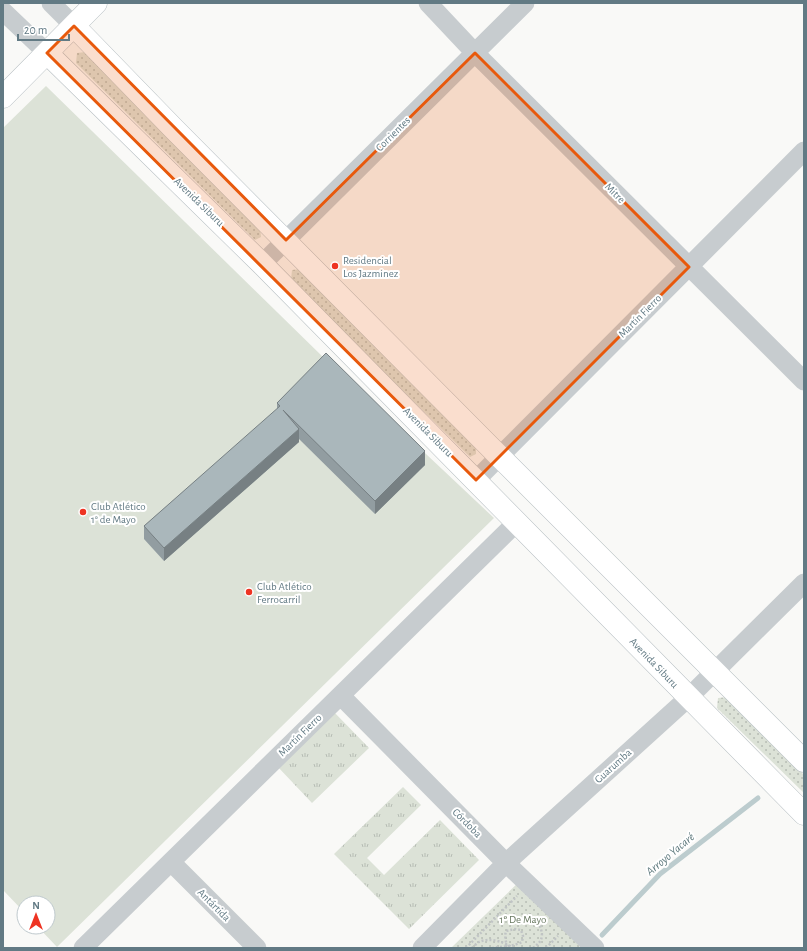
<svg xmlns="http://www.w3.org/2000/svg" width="807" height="951" font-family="'Alegreya Sans',sans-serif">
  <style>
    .grass { fill: url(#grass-tufts) }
    .park { fill: url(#park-dots) }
    .garden { fill: #dce2d7 }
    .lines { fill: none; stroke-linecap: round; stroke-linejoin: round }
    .stream { stroke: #bcccce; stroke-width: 5 }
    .secondary-casing { stroke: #b6bec2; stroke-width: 23 }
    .path { stroke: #c0c4c5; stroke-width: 2.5; stroke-dasharray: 2 2; stroke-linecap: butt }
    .street { stroke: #c7cccf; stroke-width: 19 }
    .secondary { stroke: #fff; stroke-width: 22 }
    .wall { fill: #929da1 }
    .shaded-wall { fill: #778083 }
    .building { fill: #aab7bb; stroke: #778083 }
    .marked { fill: #e8590c; fill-opacity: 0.2; stroke: #e8590c; stroke-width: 3; stroke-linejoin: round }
    .poi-dot { fill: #e32; stroke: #fff; stroke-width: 1.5 }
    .labels { text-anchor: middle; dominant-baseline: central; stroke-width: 4; stroke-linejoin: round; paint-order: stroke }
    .street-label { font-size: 11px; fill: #627a84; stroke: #fff }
    .poi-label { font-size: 11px; fill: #627a84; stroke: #fff; text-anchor: start }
    .park-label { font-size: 11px; fill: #6a7a62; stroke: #fff }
    .water-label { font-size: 12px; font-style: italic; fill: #5e797d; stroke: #fff }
  </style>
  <defs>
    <pattern id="grass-tufts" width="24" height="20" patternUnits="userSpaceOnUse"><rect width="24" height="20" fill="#dce2d7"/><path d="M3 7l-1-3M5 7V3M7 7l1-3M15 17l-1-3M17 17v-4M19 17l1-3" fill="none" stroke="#b6bcb4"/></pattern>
    <pattern id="park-dots" width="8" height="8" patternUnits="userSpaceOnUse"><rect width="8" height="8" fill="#dce2d7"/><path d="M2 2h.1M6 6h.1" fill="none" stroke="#b6bcb4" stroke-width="1.8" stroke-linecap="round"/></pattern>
  </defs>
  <rect width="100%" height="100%" fill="#f9f9f7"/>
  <path class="grass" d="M333,711L369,748L312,803L277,766Z
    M403,787L421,805L367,858L384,875L440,820L479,860L409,929L334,854Z"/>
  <path class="park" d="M86,52L260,229L261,237L255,240L76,63L77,53Z
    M301,269L476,446V454L470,457L291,280L292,270Z
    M728,697L804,775V793L717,708L718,698Z
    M523,878L586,941L578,948H451Z"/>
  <path class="garden" d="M46,86L323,357L494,518L57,947L38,927H48V903H24V912L3,890V128Z"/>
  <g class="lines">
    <path class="stream" d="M602,935L660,874L758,798"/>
    <defs>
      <path id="secondary" d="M74,26L174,129L499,456L804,761
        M47,53L262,264L804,814
        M3,97L96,3"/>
    </defs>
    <use href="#secondary" class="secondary-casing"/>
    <path class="path" d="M466,948L517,896
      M472,948C474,946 477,943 479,942C489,937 505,942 513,948
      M492,948C502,946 512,947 522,942L523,936L521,930L515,929L506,931C504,938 507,941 506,948
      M533,948C547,939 542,929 535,917
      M546,948L558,936"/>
    <path class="street" d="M51,3L74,26
      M428,3L475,53L804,381
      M3,11L47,53
      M262,264L525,3
      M476,480L804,151
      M341,696L506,863L595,948
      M171,862L257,948
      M83,948L517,522
      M422,948L506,863L688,698L804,583"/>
    <use href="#secondary" class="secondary"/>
  </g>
  <path class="wall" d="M277,403L425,465L375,514L299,439V442L164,561L144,539V526L277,410Z"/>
  <path class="shaded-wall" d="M299,429V442L164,561V548Z
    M425,451V465L375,514V501Z"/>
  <path class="building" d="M326,353L425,451L375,501L283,410L299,429L164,548L144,526L280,406L277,403Z"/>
  <path class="marked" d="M74,26L286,240L475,53L689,267L476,480L47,53Z"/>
  <g class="poi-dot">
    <circle cx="335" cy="266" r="4"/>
    <circle cx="83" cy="512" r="4"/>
    <circle cx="249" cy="592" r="4"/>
  </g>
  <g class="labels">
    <g class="street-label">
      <text transform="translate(393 134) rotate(-45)">Corrientes</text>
      <text transform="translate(615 193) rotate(45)">Mitre</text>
      <text transform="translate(199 202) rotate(44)">Avenida Siburu</text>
      <text transform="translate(640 316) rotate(-45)">Martín Fierro</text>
      <text transform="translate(428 432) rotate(45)">Avenida Siburu</text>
      <text transform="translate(654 663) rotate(46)">Avenida Siburu</text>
      <text transform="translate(300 735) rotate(-44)">Martín Fierro</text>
      <text transform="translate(613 766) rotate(-42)">Guarumba</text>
      <text transform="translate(467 823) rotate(45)">Córdoba</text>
      <text transform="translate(214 905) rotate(45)">Antártida</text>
    </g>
    <g class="poi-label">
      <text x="343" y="260">Residencial<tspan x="343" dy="13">Los Jazminez</tspan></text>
      <text x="91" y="506">Club Atlético<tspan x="91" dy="13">1° de Mayo</tspan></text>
      <text x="257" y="586">Club Atlético<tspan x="257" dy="13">Ferrocarril</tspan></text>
    </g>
    <g class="park-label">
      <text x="523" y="919">1º De Mayo</text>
    </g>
    <g class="water-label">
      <text transform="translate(670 854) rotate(-40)">Arroyo Yacaré</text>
    </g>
  </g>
  <rect width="807" height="951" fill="none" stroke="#627a84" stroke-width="8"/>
  <g transform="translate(36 915)"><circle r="19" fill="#ffffff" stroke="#c0cace"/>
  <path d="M0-3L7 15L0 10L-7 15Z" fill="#ee3322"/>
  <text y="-6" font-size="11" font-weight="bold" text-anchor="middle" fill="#627a84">N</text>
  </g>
  <path d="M18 34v6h51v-6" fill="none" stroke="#627a84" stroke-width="2"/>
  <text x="24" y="34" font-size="12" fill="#627a84" stroke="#ffffff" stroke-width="3" paint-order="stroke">20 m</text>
</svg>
